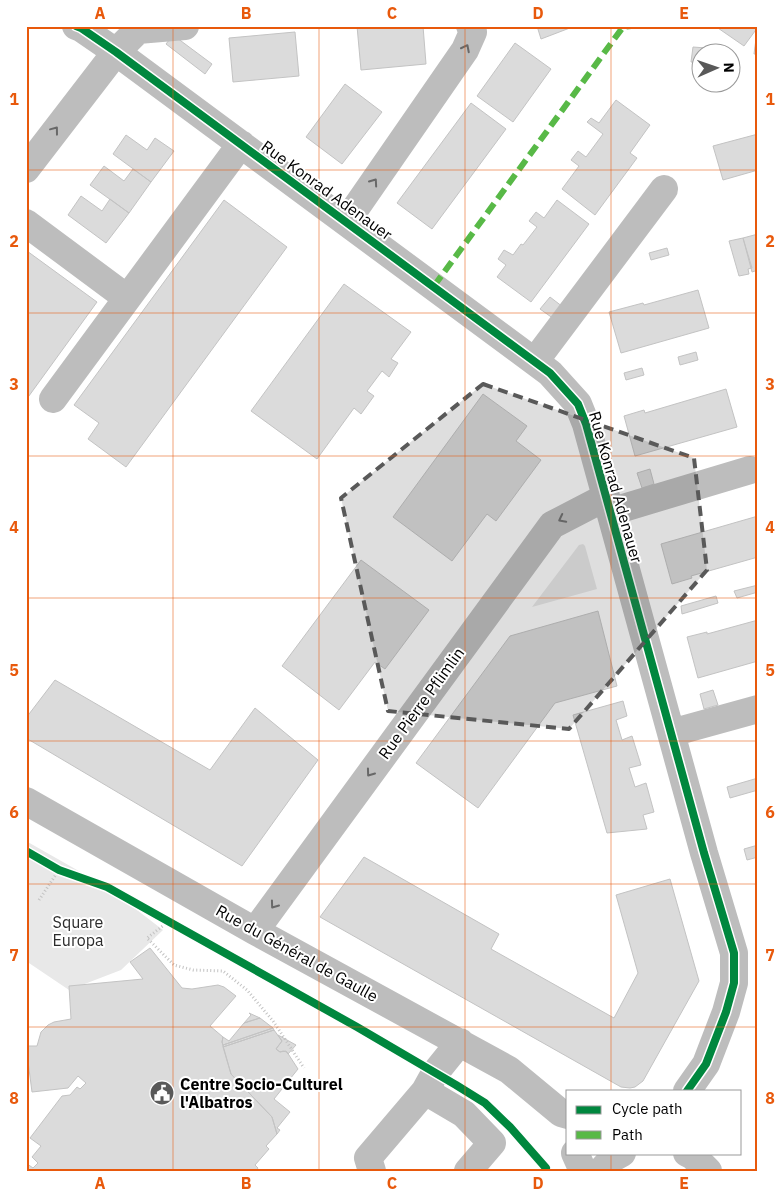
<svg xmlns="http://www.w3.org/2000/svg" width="784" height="1197" font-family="'IBM Plex Sans',sans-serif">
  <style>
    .green { fill: #e8e8e8 }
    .building { fill: #dbdbdb; stroke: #c3c3c3 }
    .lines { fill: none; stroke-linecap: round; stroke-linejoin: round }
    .path { stroke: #c2c2c2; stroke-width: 3; stroke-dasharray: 1 2.5; stroke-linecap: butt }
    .minor { stroke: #bdbdbd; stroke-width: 28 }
    .quiet { stroke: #58b947; stroke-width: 6; stroke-dasharray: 12 6; stroke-linecap: butt }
    .cycleway-casing { stroke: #fff; stroke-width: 11 }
    .cycleway { stroke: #00873e; stroke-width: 8 }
    .oneway { stroke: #686868 }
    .marked { fill: #595959; fill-opacity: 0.2; stroke: #595959; stroke-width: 4; stroke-dasharray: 10 6; stroke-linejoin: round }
    .grid { fill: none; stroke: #e8590c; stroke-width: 1; stroke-opacity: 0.55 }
    .labels { text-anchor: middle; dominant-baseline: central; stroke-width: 4; stroke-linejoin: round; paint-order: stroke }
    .street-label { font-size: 16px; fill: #000; stroke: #fff }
    .park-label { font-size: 16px; fill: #2c2c2c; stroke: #fff }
    .poi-label { font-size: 16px; font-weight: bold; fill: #000; stroke: #fff; text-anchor: start }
    .neatline { fill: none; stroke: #e8590c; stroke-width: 2 }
    .grid-label { font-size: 16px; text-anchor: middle; font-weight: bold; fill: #e8590c }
  </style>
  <rect width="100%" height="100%" fill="#fff"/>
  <path class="green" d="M583,544L585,546L597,589L532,607L579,545Z
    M26,841L107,887L163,930L121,970L69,990L26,961Z"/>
  <path class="building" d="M357,26H423L426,64L361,70Z
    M537,26H575L541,39Z
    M715,26H758V27L744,46Z
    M295,32L299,76L233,82L229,38Z
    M173,35L212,64L205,74L166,44Z
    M756,39H758V54H754Z
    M515,43L551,69L513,122L477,96Z
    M693,47L706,48L705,52H702V63L691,62Z
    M345,84L382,112L342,164L306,137Z
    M616,100L650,125L630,153L637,158L595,215L562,189L579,166L571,160L578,151L586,157L603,134L587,122L591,118L599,123Z
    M471,103L506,129L432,229L397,203Z
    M758,134V170L723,180L713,146Z
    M126,135L147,150L155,138L174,151L151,182L113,154Z
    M104,166L124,181L133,169L151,182L129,213L90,185Z
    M81,196L102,211L110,199L129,213L106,243L68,215Z
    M224,200L287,247L126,467L88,439L99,423L74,405Z
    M557,200L589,224L531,302L497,277L506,265L498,259L504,250L513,255L521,244L523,245L537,227L529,221L536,212L544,218Z
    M758,234V270L752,272L743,238Z
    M743,238L752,268L748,269L749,274L739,276L729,241Z
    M667,248L669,255L651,260L649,253Z
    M27,251L97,302L26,400V253Z
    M344,284L411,332L391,359L398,363L389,377L382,371L367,391L374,396L361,414L354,408L317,459L251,411Z
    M698,290L709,328L621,353L609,312L643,303L644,305Z
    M550,297L563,307L554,319L540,309Z
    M696,352L698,360L680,365L678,357Z
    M642,368L644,375L626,380L624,373Z
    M726,389L737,427L635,456L624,416L644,410L645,413Z
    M483,394L527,426L516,441L541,460L496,521L487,514L452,561L393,517Z
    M650,469L654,484L642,488L637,473Z
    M758,516V557L691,576L692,578L672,584L661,544Z
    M361,560L429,610L385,669L375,662L339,710L282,666Z
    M758,585V592L737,598L734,591Z
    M716,596L718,603L682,614L681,606Z
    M598,611L617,686L555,703L478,808L416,763L510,636Z
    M758,620V661L698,678L687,637L707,632V634Z
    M55,680L210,770L255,708L318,760L242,866L26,738V718Z
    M713,690L718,705L704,709L700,694Z
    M623,701L627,716L616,720L622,740L632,736L641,765L629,768L635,787L646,783L654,812L643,815L647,829L607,833L573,715Z
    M758,778V790L730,798L727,787Z
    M758,845V857L747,860L744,849Z
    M364,857L499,934L491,949L614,1018L638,973L616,895L670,879L699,981L643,1081L635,1087L630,1088L621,1087L320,917Z
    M150,948L182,988L192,989L218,985L224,987L236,996L210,1026L223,1037L222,1042L231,1074L272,1117L277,1134L266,1146L269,1149L255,1165L258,1168L256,1171H70L68,1169L67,1171H26V1163L33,1168L38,1163L32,1157L41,1146L30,1138L62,1096L70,1095L77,1087L80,1089L86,1083L78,1076L68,1088L32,1092L26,1046H37L41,1032L48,1025L54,1022L71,1019L69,986L143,979L130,962Z
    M249,1013L260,1018L244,1023L251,1015Z
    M260,1018L273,1028L223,1045L222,1042L223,1037L229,1041L244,1023Z
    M273,1028L274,1030L223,1047V1045Z
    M274,1030L282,1041L276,1049L280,1052L283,1051L287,1052L298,1069L274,1099L290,1112L277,1128L280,1130L277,1134L272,1117L231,1074L223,1047Z
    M278,1035L296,1045L288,1054L286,1051L280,1052L276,1049L282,1041Z"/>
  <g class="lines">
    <path class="path" d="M26,598L29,600
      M39,900L59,870
      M168,922L147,938L174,965L193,970L223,971L247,990L273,1021L304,1068"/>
    <path class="minor" d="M76,26L81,28L116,52L550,373L578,404L586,424L704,853L734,953V983L726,1012L706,1064L687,1091
      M26,169L116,52L138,30L185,26
      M346,222L465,50L473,32L470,26
      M26,223L127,298
      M535,361L664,189
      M53,399L241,144
      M610,512L750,470
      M671,733L758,709
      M26,801L255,931L509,1070L561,1113L568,1115
      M255,931L552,525L606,497
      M425,1091L464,1114L492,1143L468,1171
      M575,1153L583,1171
      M687,1153L693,1156L708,1171
      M372,1171L368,1158L425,1091L435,1073L460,1042
      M601,1171L613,1158L622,1153"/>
    <path class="quiet" d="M434,286L623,27L631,26"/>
    <defs>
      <path id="cycleway" d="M76,26L81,28L116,52L550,373L578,404L586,424L704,853L734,953V983L726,1012L706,1064L687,1091
        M26,851L59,870L107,887L357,1027L456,1085L485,1103L510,1127L546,1168"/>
    </defs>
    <use href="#cycleway" class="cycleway-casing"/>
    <use href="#cycleway" class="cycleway"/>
  </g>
  <defs><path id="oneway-chevron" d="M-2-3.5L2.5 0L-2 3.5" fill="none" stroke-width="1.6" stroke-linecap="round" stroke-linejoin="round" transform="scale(1.25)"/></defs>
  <g class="oneway">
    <use href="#oneway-chevron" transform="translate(466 48) rotate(-63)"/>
    <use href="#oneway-chevron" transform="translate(55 130) rotate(-53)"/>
    <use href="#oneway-chevron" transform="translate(374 182) rotate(-55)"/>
    <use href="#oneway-chevron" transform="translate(562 519) rotate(153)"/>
    <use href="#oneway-chevron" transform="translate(370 773) rotate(126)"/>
    <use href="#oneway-chevron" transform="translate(274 905) rotate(126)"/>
  </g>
  <path class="marked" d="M483,384L694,458L707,570L569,729L388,711L341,498Z"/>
  <path class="grid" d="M173,26V1171M319,26V1171M465,26V1171M611,26V1091M26,170H758M26,313H758M26,456H758M26,598H758M26,741H758M26,884H758M26,1027H758M611,1153V1171"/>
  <defs>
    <symbol id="civic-disc" viewBox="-11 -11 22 22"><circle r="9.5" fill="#595959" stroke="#fff"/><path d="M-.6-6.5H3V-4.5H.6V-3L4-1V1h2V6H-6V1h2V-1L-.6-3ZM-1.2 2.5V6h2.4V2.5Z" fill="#fff"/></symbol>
  </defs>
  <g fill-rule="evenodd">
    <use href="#civic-disc" x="148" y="1079" width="28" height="28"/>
  </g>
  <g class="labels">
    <g class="street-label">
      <text transform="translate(327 190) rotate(36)">Rue Konrad Adenauer</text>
      <text transform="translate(616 487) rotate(74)">Rue Konrad Adenauer</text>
      <text transform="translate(421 703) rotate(-54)">Rue Pierre Pflimlin</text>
      <text transform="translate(297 953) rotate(29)">Rue du Général de Gaulle</text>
    </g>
    <g class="park-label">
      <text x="78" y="922">Square<tspan x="78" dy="18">Europa</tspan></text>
    </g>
    <g class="poi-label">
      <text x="180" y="1084">Centre Socio-Culturel<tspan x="180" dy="18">l'Albatros</tspan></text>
    </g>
  </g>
  <rect width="784" height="1197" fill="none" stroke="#ffffff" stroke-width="55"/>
  <rect x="566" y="1090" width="175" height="65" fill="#ffffff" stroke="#999999"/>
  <rect x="576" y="1106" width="25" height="8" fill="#00873e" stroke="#999999"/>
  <text x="612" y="1114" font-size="15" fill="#000000">Cycle path</text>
  <rect x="576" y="1131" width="25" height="8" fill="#58b947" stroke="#999999"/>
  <text x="612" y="1140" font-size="15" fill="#000000">Path</text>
  <g transform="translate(716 68) rotate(88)"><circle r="24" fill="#ffffff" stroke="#999999"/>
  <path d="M0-4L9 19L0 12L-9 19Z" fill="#595959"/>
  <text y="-8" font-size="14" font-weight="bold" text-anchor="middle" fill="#000000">N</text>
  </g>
  <rect x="28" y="28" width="728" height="1142" class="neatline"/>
  <g class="grid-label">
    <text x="100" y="19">A</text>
    <text x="246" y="19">B</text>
    <text x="392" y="19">C</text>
    <text x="538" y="19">D</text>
    <text x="684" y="19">E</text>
    <text x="14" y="105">1</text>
    <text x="770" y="105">1</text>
    <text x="14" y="247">2</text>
    <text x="770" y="247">2</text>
    <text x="14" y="390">3</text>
    <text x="770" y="390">3</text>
    <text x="14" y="533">4</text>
    <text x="770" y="533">4</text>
    <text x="14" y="676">5</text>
    <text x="770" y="676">5</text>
    <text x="14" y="818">6</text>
    <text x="770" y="818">6</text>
    <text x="14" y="961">7</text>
    <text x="770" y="961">7</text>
    <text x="14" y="1104">8</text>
    <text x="770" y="1104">8</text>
    <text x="100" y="1189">A</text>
    <text x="246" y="1189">B</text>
    <text x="392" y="1189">C</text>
    <text x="538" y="1189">D</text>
    <text x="684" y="1189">E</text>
  </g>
</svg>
